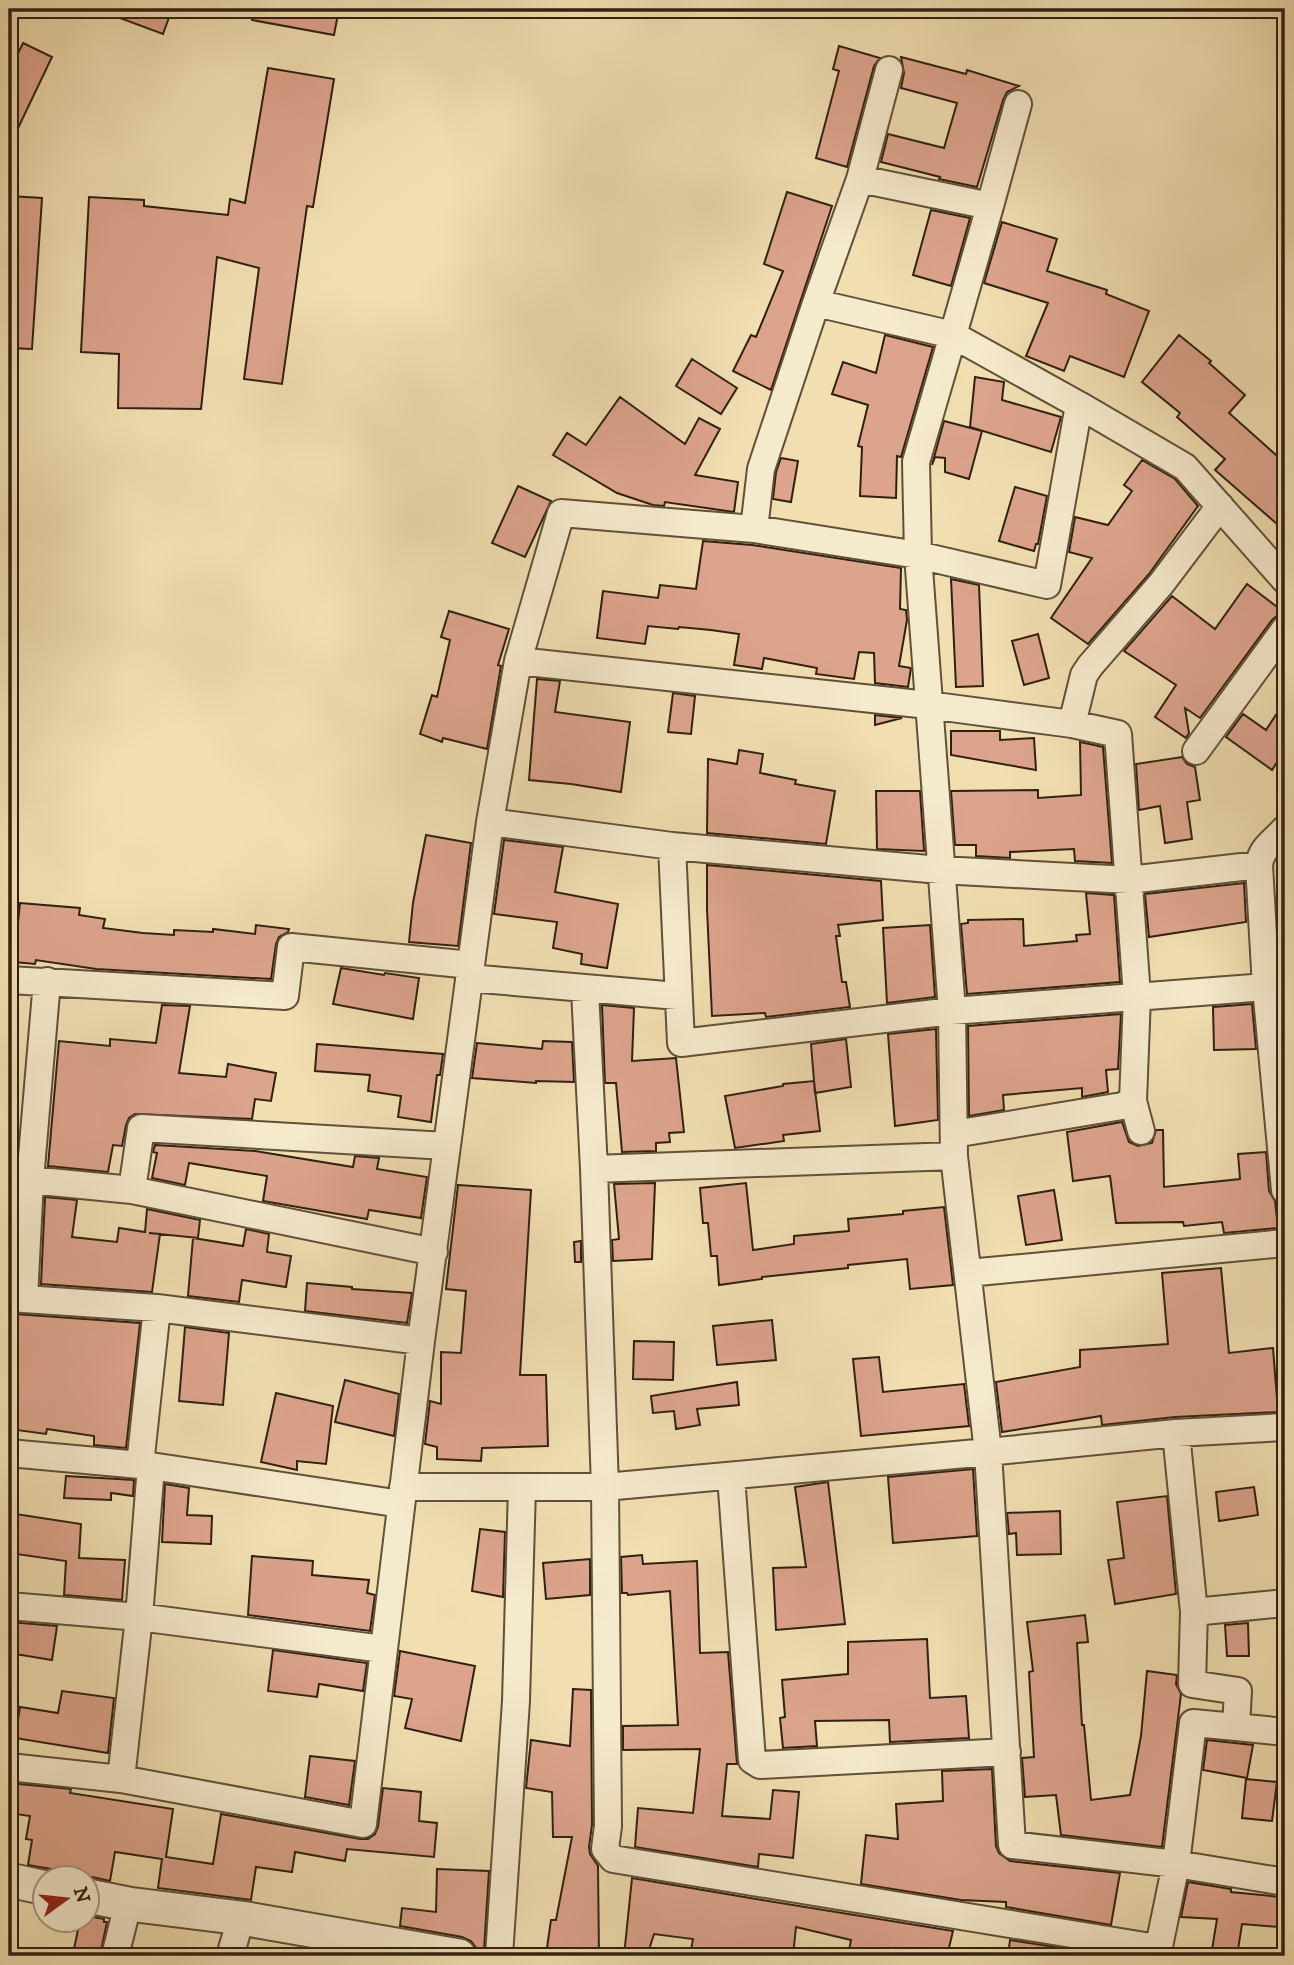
<svg xmlns="http://www.w3.org/2000/svg" width="1294" height="1965" font-family="'IM FELL DW Pica',serif">
  <style>
    .building { fill: #dda48d; stroke: #302010; stroke-width: 2 }
    .lines { fill: none; stroke-linecap: round; stroke-linejoin: round }
    .minor-casing { stroke: #605038; stroke-width: 30 }
    .tertiary-casing { stroke: #605038; stroke-width: 37 }
    .minor { stroke: #f6eacd; stroke-width: 26 }
    .tertiary { stroke: #f6eacd; stroke-width: 33 }
  </style>
  <rect width="100%" height="100%" fill="#f1dfb2"/>
  <filter id="stains"><feTurbulence type="fractalNoise" baseFrequency=".00286" numOctaves="4"/><feColorMatrix values="0 0 0 0 .2 0 0 0 0 .09 0 0 0 0 .02 0 0 0 .5 -.17"/></filter>
  <radialGradient id="worn" r=".72"><stop offset=".6" stop-color="#630" stop-opacity="0"/><stop offset="1" stop-color="#630" stop-opacity=".3"/></radialGradient>
  <path class="building" d="M102,9H172L163,34L101,11Z
    M253,9H339L334,35L252,20Z
    M23,43L52,57L9,147V72Z
    M839,46L880,58L874,66L847,167L816,158L839,71L833,69Z
    M901,57L966,74L967,70L1019,86L1007,92L1003,100L977,187L939,179L940,177L881,162L888,134L944,148L957,103L901,88L904,73Z
    M268,68L334,79L313,207L307,206L282,384L244,379L259,268L217,257L201,409L118,408L119,354L81,352L89,197L144,200V206L228,215L230,199L245,203Z
    M787,192L832,206L771,390L733,371L751,335L756,337L783,271L764,264Z
    M9,196L42,198L32,349L9,348Z
    M931,210L970,218L951,286L913,275Z
    M1002,222L1057,239L1047,271L1107,290L1106,294L1149,311L1124,377L1070,356L1064,371L1026,356L1048,303L984,283Z
    M885,335L933,347L901,457L897,456L896,498L860,496L862,447L858,446L868,405L832,394L843,362L876,373Z
    M1179,335L1211,361L1209,363L1245,395L1229,413L1285,463V531L1215,470L1225,459L1177,417L1180,413L1142,382Z
    M692,359L737,388L721,414L676,386Z
    M975,377L1004,382L1002,400L1061,417L1051,452L970,427Z
    M620,397L685,444L699,418L720,429L695,475L738,482L734,512L665,502L664,506L653,505L617,493L553,455L567,433L586,445Z
    M944,421L982,431L969,479L945,472V458L935,457L932,465Z
    M781,458L798,461L791,502L773,499L776,472Z
    M1142,460L1175,479L1198,506L1149,574L1088,644L1051,618L1092,558L1069,552L1075,517L1108,525L1132,491L1124,485Z
    M518,486L551,501L525,557L492,543Z
    M1015,487L1047,496L1038,544H1036L1034,551L999,541Z
    M703,541L752,545L901,568L900,609L906,610L907,620L899,666L911,668L908,687L875,683L874,653L859,652L854,679L816,674L817,668L764,658L762,669L734,665L739,634L711,630L679,627L678,629L648,626L645,644L597,638L603,591L658,598L660,585L696,589Z
    M951,579L979,585L983,686L956,687Z
    M1247,584L1285,613L1278,615L1272,620L1200,718L1185,708L1189,733L1186,738L1155,717L1176,685L1124,651L1172,596L1215,629Z
    M449,611L509,629L498,665L501,666L487,749L443,738L442,742L420,734L432,695L437,697L450,640L441,637Z
    M1038,634L1049,678L1024,685L1012,641Z
    M537,679L560,681L555,712L630,722L621,792L571,784L529,780Z
    M673,693L695,696L691,734L668,732Z
    M1285,701V750L1272,770L1226,737L1243,714L1266,730Z
    M875,715L902,718L875,725Z
    M951,731H1000V740L1034,738L1036,770L951,755Z
    M1080,742L1103,747L1112,863L1075,861L1074,849L1010,852V858L976,856V845H955L951,791L1038,790V798L1081,795Z
    M739,750L763,754L760,773L796,780L795,784L835,791L826,844L707,833L708,759L737,764Z
    M1182,757L1187,764L1195,767L1200,800L1187,802L1192,839L1165,843L1160,806L1139,810L1136,764Z
    M876,791H920L924,851L877,849Z
    M426,835L471,843L458,946L409,942L413,903Z
    M504,840L563,847L555,892L618,904L607,968L581,964L582,954L553,948L557,922L494,914Z
    M707,865L881,881L883,920L838,925L840,936H836L842,982H846L850,1007L766,1017L765,1013L712,1016L707,909Z
    M1244,883L1246,922L1149,937L1145,894Z
    M1086,893L1114,895L1120,982L967,994L961,924L968,923V920L1023,919L1024,946L1077,941L1076,935L1090,934Z
    M20,903L80,908L79,915L105,919L103,928L143,933L174,935V930L213,932V929L255,934L256,925L289,929L288,932L279,937L276,944L271,979L96,969L36,960L35,964L14,962Z
    M930,925L935,997L887,1003L883,928Z
    M341,968L384,975L385,973L419,978L413,1019L333,1004Z
    M1252,1004L1256,1049L1214,1050L1213,1007Z
    M162,1005L190,1006L179,1073L226,1077L228,1064L276,1073L271,1101L255,1099L252,1119L135,1114L129,1118L126,1125L122,1146L113,1145L108,1172L48,1166L59,1041L110,1046V1039L156,1043Z
    M602,1005L634,1008L632,1061L676,1058L684,1132L669,1133L670,1142L656,1143V1151L622,1152L616,1083H605Z
    M1121,1014L1118,1069L1106,1070L1108,1092L1082,1097V1088L1003,1095L1004,1110L969,1116L968,1026Z
    M936,1029L938,1120L895,1126L888,1034Z
    M846,1039L851,1087L815,1093L811,1044Z
    M543,1041L572,1042L574,1082L536,1081V1083L472,1078L477,1043L542,1049Z
    M317,1044L443,1054L440,1075H437L431,1122L398,1117L401,1096L368,1091L370,1075L315,1071Z
    M814,1081L820,1131L783,1135L784,1141L735,1148L725,1096L783,1086V1084Z
    M1122,1122L1129,1142L1138,1146L1152,1143L1156,1130H1163L1164,1187L1240,1179L1238,1154L1266,1152L1269,1191L1275,1201L1278,1228L1224,1233L1222,1222L1184,1226L1183,1222L1116,1223L1110,1176L1073,1181L1067,1132Z
    M155,1145L255,1151L353,1167L355,1156L379,1158L377,1169L427,1177L421,1218L369,1210L367,1219L263,1201L267,1176L189,1163L185,1185L152,1178L157,1153L153,1152Z
    M655,1183L652,1259L613,1261L612,1240L619,1239L614,1184Z
    M746,1183L753,1250L794,1244V1236L849,1231L848,1219L903,1214V1211L944,1207L953,1285L910,1289L907,1259L848,1265V1268L762,1277V1279L719,1285L717,1256H711L708,1223H703L700,1188Z
    M458,1185L531,1190L520,1375H546L548,1446L482,1448L481,1461L437,1459V1447L425,1444L430,1401L441,1404V1352L461,1353L466,1291L446,1289Z
    M1054,1190L1062,1240L1026,1245L1018,1196Z
    M45,1197L77,1200L72,1237L117,1242L119,1228L145,1232L147,1209L200,1220L198,1238L149,1233L160,1234L152,1292L41,1284Z
    M246,1229L269,1234L267,1252L291,1256L286,1287L242,1280L239,1302L188,1296L193,1238L243,1246Z
    M581,1241V1262H575L574,1242Z
    M1221,1268L1229,1353L1273,1348L1278,1412L1175,1417L1102,1425L1101,1416L1002,1432L996,1382L1080,1367V1350L1168,1344L1162,1273Z
    M307,1283L352,1287V1289L412,1293L407,1323L305,1311Z
    M15,1314L140,1323L126,1448L94,1445V1436L47,1429L46,1434L9,1429V1346Z
    M772,1320L776,1360L717,1365L713,1326Z
    M185,1327L229,1333L223,1405L179,1401Z
    M634,1341L674,1342L673,1380L633,1379Z
    M879,1357L883,1392L964,1384L969,1426L861,1436L853,1359Z
    M345,1380L399,1394L394,1436L335,1422Z
    M737,1382L739,1405L697,1409L700,1425L676,1429L674,1411L653,1413L651,1396Z
    M276,1393L333,1406L326,1464L297,1461V1470L261,1462Z
    M973,1469L977,1536L893,1543L888,1477Z
    M66,1476L134,1480L133,1496L111,1493V1500L64,1498Z
    M828,1482L845,1624L776,1630L773,1568L806,1567L795,1487Z
    M165,1484L189,1488L187,1515L212,1516L211,1544L162,1542Z
    M1254,1487L1258,1515L1219,1521L1216,1492Z
    M1167,1496L1176,1594L1115,1604L1108,1560L1124,1558L1117,1502Z
    M1060,1511L1061,1554L1017,1555L1016,1533L1009,1534L1007,1513Z
    M9,1513L81,1524L79,1558L125,1560L122,1600L64,1595L66,1561L9,1553Z
    M480,1529L505,1532L503,1597L472,1591Z
    M642,1555L643,1564L697,1561L700,1653L728,1652L737,1764H727L722,1816L770,1819L773,1790L799,1792L793,1858L759,1854L758,1867L635,1847L638,1808L693,1813L700,1749L623,1750V1726L678,1725L670,1591L628,1595L627,1593H622L621,1557Z
    M252,1556L313,1561L312,1575L369,1580L367,1593L375,1595L370,1631L248,1615Z
    M590,1559V1595L546,1599L543,1563Z
    M1085,1615L1088,1642L1077,1643L1082,1725H1084L1091,1800L1130,1795L1141,1736L1147,1671L1177,1675L1176,1684L1181,1694L1162,1847L1061,1835L1056,1795L1025,1797L1022,1758L1034,1757L1029,1672L1033,1671L1027,1622Z
    M9,1622L57,1626L52,1660L9,1653Z
    M1248,1623L1249,1656H1227L1225,1625Z
    M927,1639L930,1698L966,1696L969,1738L890,1742L889,1720L815,1721L817,1746L783,1748L780,1718L785,1717L782,1680L848,1674V1642Z
    M273,1650L367,1663L363,1691L319,1684L317,1697L268,1691Z
    M400,1651L475,1666L461,1741L405,1728L412,1699L394,1696Z
    M573,1689L591,1690L592,1825L589,1847L590,1854L598,1866L599,1956L547,1948L551,1920H556L572,1837H553L552,1792L526,1788L531,1740L570,1746Z
    M62,1691L114,1698L108,1753L15,1738L20,1707L58,1713Z
    M1207,1740L1253,1745L1247,1778L1203,1770Z
    M310,1756L355,1761L349,1805L305,1797Z
    M992,1769L996,1846L999,1853L1010,1861L1120,1873L1111,1925L1006,1907V1902L961,1900L861,1884L866,1835L898,1839L896,1804L943,1801L942,1771Z
    M1246,1779L1277,1782L1272,1821L1242,1818Z
    M9,1783L71,1789L70,1793L173,1809L166,1857L213,1864L221,1814L360,1839H368L375,1834L378,1827L383,1788L421,1792L419,1821L437,1823L434,1857L347,1849L345,1861L295,1852L292,1872L256,1867L251,1900L158,1888L162,1859L115,1852L110,1881L92,1877L61,1878L51,1869L28,1865L32,1840L26,1839L30,1816L9,1813Z
    M437,1869L489,1871L484,1950L477,1949L471,1941L462,1937L400,1926L402,1908L436,1912Z
    M632,1878L756,1899L953,1931L947,1956H919L889,1948L887,1956H848L851,1940L796,1927L793,1956H690L693,1939L654,1934L647,1956H624Z
    M1188,1882L1231,1889V1892L1281,1897L1279,1927L1242,1924L1237,1956H1211L1217,1919L1181,1917Z
    M88,1916L104,1919V1922H107L100,1955L74,1949L80,1920H88Z
    M1010,1940L1055,1947L1054,1956H1008Z"/>
  <g class="lines">
    <defs>
      <path id="minor" d="M860,179L889,70
        M990,206L1018,104
        M1079,405L1185,467L1285,580
        M754,529L761,469L816,303
        M518,661L928,705L1072,724L1118,734L1137,996L1133,1101L1122,1106L954,1134
        M1072,724L1084,675L1090,666L1161,584L1220,506
        M1196,751L1285,629
        M490,822L672,846L940,870L1129,880L1259,865
        M1285,829C1274,841 1261,848 1259,865L1266,987L1285,1190
        M672,846L681,1043L952,1011L1266,987
        M469,978L677,996
        M9,980L285,996L291,947L471,965
        M1133,1101L1141,1131
        M594,1169L954,1156
        M30,1180L132,1190L434,1252
        M132,1190L141,1128L446,1146
        M968,1273L1285,1243
        M9,1298L24,1299L30,1180L47,981
        M24,1299L157,1308L421,1341
        M1285,1427L1176,1433L988,1452L1012,1845L1176,1864L1285,1882
        M1176,1433L1194,1612L1192,1684L1238,1691L1236,1727L1285,1732
        M9,1453L151,1466L401,1504
        M140,1465L157,1308
        M151,1466L139,1617L121,1779L363,1824L421,1341L490,822L518,661L561,513L754,529L918,555L916,462L953,335L816,303L860,179L990,206L953,335L1079,405L1047,585L918,555L952,1011L954,1156L988,1452L605,1487L594,1169L585,990
        M731,1476L752,1760L760,1765L1007,1752
        M403,1487H605L608,1826L605,1849L613,1859L1157,1948
        M9,1606L139,1617L383,1649
        M1194,1612L1285,1603
        M9,1767L121,1779
        M115,1956L128,1904
        M230,1956L241,1918
        M499,1956L516,1701L522,1487
        M1157,1956L1176,1864L1193,1723L1236,1727"/>
      <path id="tertiary" d="M9,1880L46,1888
        M88,1896L128,1904L241,1918L459,1956"/>
    </defs>
    <use href="#minor" class="minor-casing"/>
    <use href="#tertiary" class="tertiary-casing"/>
    <use href="#minor" class="minor"/>
    <use href="#tertiary" class="tertiary"/>
  </g>
  <rect width="1294" height="1965" fill="none" stroke="#f1dfb2" stroke-width="35"/>
  <rect x="10" y="10" width="1273" height="1944" fill="none" stroke="#302010" stroke-width="3.5"/>
  <rect x="18" y="18" width="1259" height="1930" fill="none" stroke="#302010" stroke-width="2"/>
  <g transform="translate(66 1899) rotate(75)"><circle r="33" fill="#f6eacd" stroke="#a79981" stroke-width="2"/>
  <path d="M0-5L12 26L0 18L-12 26Z" fill="#8f2418"/>
  <text y="-10" font-size="19" font-weight="bold" text-anchor="middle" fill="#302010">N</text>
  </g>
  <rect width="100%" height="100%" filter="url(#stains)"/>
  <rect width="100%" height="100%" fill="url(#worn)"/>
</svg>
